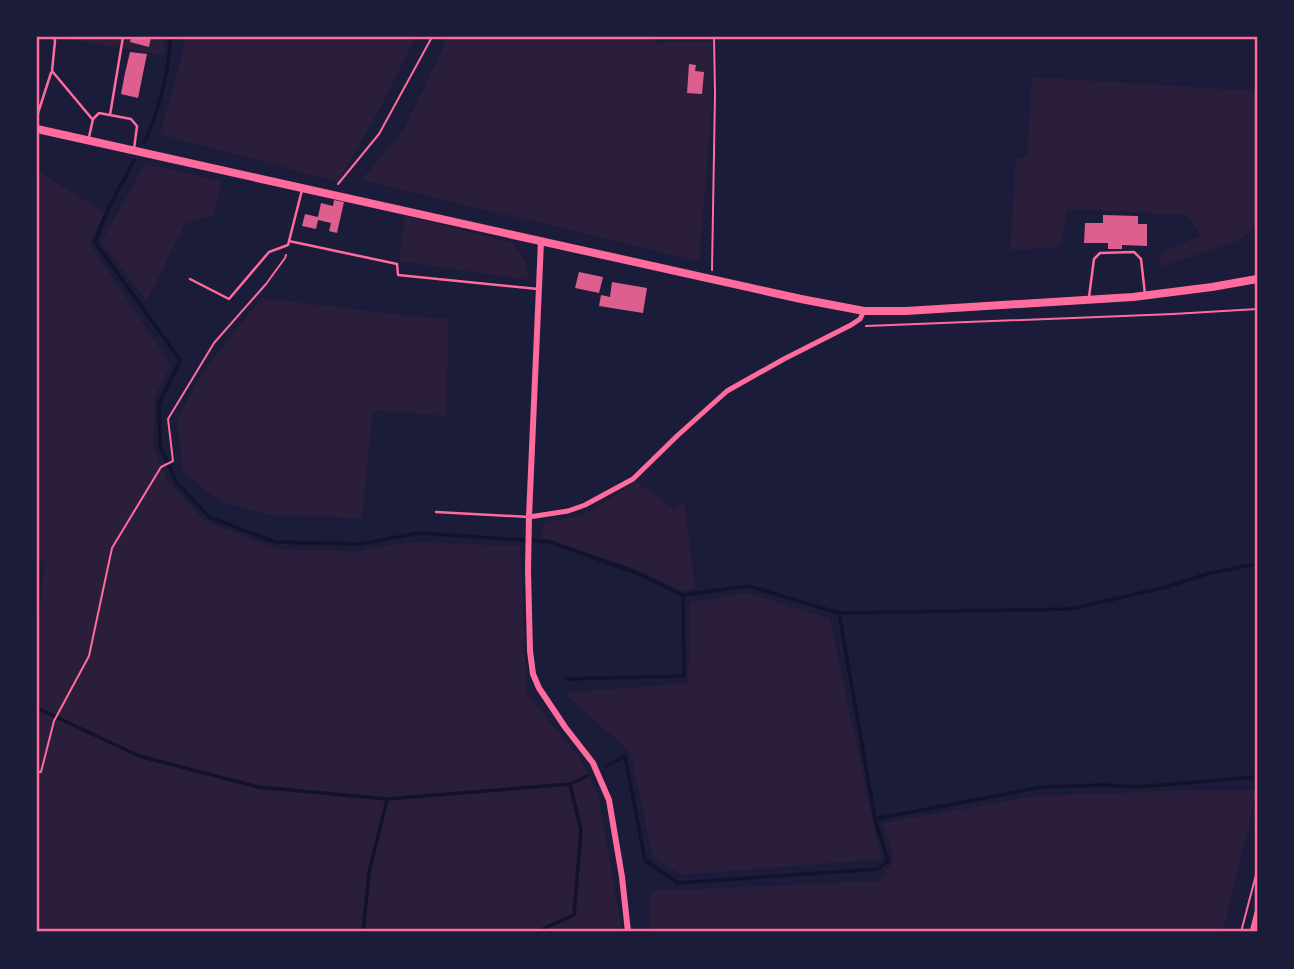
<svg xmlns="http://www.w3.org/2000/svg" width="1294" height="969" font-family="'Source Sans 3',sans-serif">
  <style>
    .green { fill: #2a1e3b }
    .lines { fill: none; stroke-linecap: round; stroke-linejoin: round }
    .stream { stroke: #12122b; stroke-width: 3.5 }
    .building { fill: #dd5f8e }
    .path { stroke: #ff6b9d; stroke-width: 2 }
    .service { stroke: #ff6b9d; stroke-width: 2.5 }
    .minor { stroke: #ff6b9d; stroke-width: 5 }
    .tertiary { stroke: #ff6b9d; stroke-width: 6 }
    .primary { stroke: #ff6b9d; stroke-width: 8 }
    .neatline { fill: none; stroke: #ff6b9d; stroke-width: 2.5 }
  </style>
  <rect width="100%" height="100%" fill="#1b1b3a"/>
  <path class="green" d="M60,37H131L130,42L149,46L151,37H164V55L59,38Z
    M183,37H416L383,103L338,182L160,134L184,48Z
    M448,37H654L656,43L712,41V104L699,261L361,180L404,130Z
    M1032,77L1257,91V226L1240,240L1161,267L1160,253L1201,236L1187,215L1068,209L1060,247L1010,251L1016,158H1027Z
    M145,164L222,181L214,215L185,224L147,301L101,242Z
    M37,170L105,213L89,242L171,365L154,399V446L167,480L205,521L279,549L360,551L411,542L520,546L527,694L577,754L598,794L622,930L609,932H37V642L44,562L37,561Z
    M405,216L513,243L527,265L529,280L399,261Z
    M262,298L392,314L449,319L446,416L373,410L362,518L269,515L219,501L183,471L177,420L204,370Z
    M636,482L675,509L684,500L695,588L683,591L638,570L541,537L545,523L585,514Z
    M749,593L830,619L881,859L681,875L653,857L630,752L564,693L688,683L690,602Z
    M1191,790H1257L1223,932H648L651,891L880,881L894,859L882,823L1036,796Z"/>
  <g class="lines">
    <path class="stream" d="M144,142C157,118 171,63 170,37
      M134,161L109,207L95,242L180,360L159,404L160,446L177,483L209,517L275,542L361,544L419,533L550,542L637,573L683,595
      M683,595L748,586L839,613L1070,609L1163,588L1210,573L1257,564
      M839,613L875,819L1042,787L1105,785L1136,787L1257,777
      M567,679L684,676L683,595
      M37,708L139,756L258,787L387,799L570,784L581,830L574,915L536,932
      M606,766L625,756L645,860L678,883L878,869L888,861L875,819
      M570,784L587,776
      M363,932L369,872L387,800"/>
  </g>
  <path class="building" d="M131,37H151L149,47L130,42Z
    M130,52L147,54L138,98L121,94L125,73Z
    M689,64L696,65L695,71L704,72L702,94L687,93Z
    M334,200L344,202L337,233L329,231L331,223L318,220L316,229L302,226L305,214L318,217L321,203L333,206Z
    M1103,215L1138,216V224H1147V246L1122,245V249H1108V243H1084L1085,223H1103Z
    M579,272L603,277L599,293L575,288Z
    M612,282L647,288L643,313L599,306L601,295L610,297Z"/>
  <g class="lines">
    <path class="path" d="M338,184L379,134L432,37
      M712,270L715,94L714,37
      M866,326L1173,314L1257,309
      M37,772H41L54,721L89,656L112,548L161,467L173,461L168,419L214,343L266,284L285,258L286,255
      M1241,932L1257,871"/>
    <path class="service" d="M54,37L55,41L52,71L93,120
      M110,115L123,37
      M37,116L51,73
      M89,137L93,119L99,113L131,119L137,126L134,149
      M289,241L397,264L398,275L538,289
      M190,279L229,299L269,252L288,245L302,190
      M1089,297L1094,259L1100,253L1134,252L1141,259L1145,294
      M436,512L529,517"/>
    <path class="minor" d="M529,517L568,511L585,505L633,479L677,436L727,391L784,359L851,325L860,319L864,311
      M1252,932L1257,912"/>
    <path class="tertiary" d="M541,241L529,517L528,570L530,651L533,674L539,688L565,727L593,763L609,800L622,877L628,932"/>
    <path class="primary" d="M37,129L801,299L864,311H906L1133,297L1212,287L1257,279"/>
  </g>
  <rect width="1294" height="969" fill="none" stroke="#1b1b3a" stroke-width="77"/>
  <rect x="38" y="38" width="1218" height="892" class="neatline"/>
</svg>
